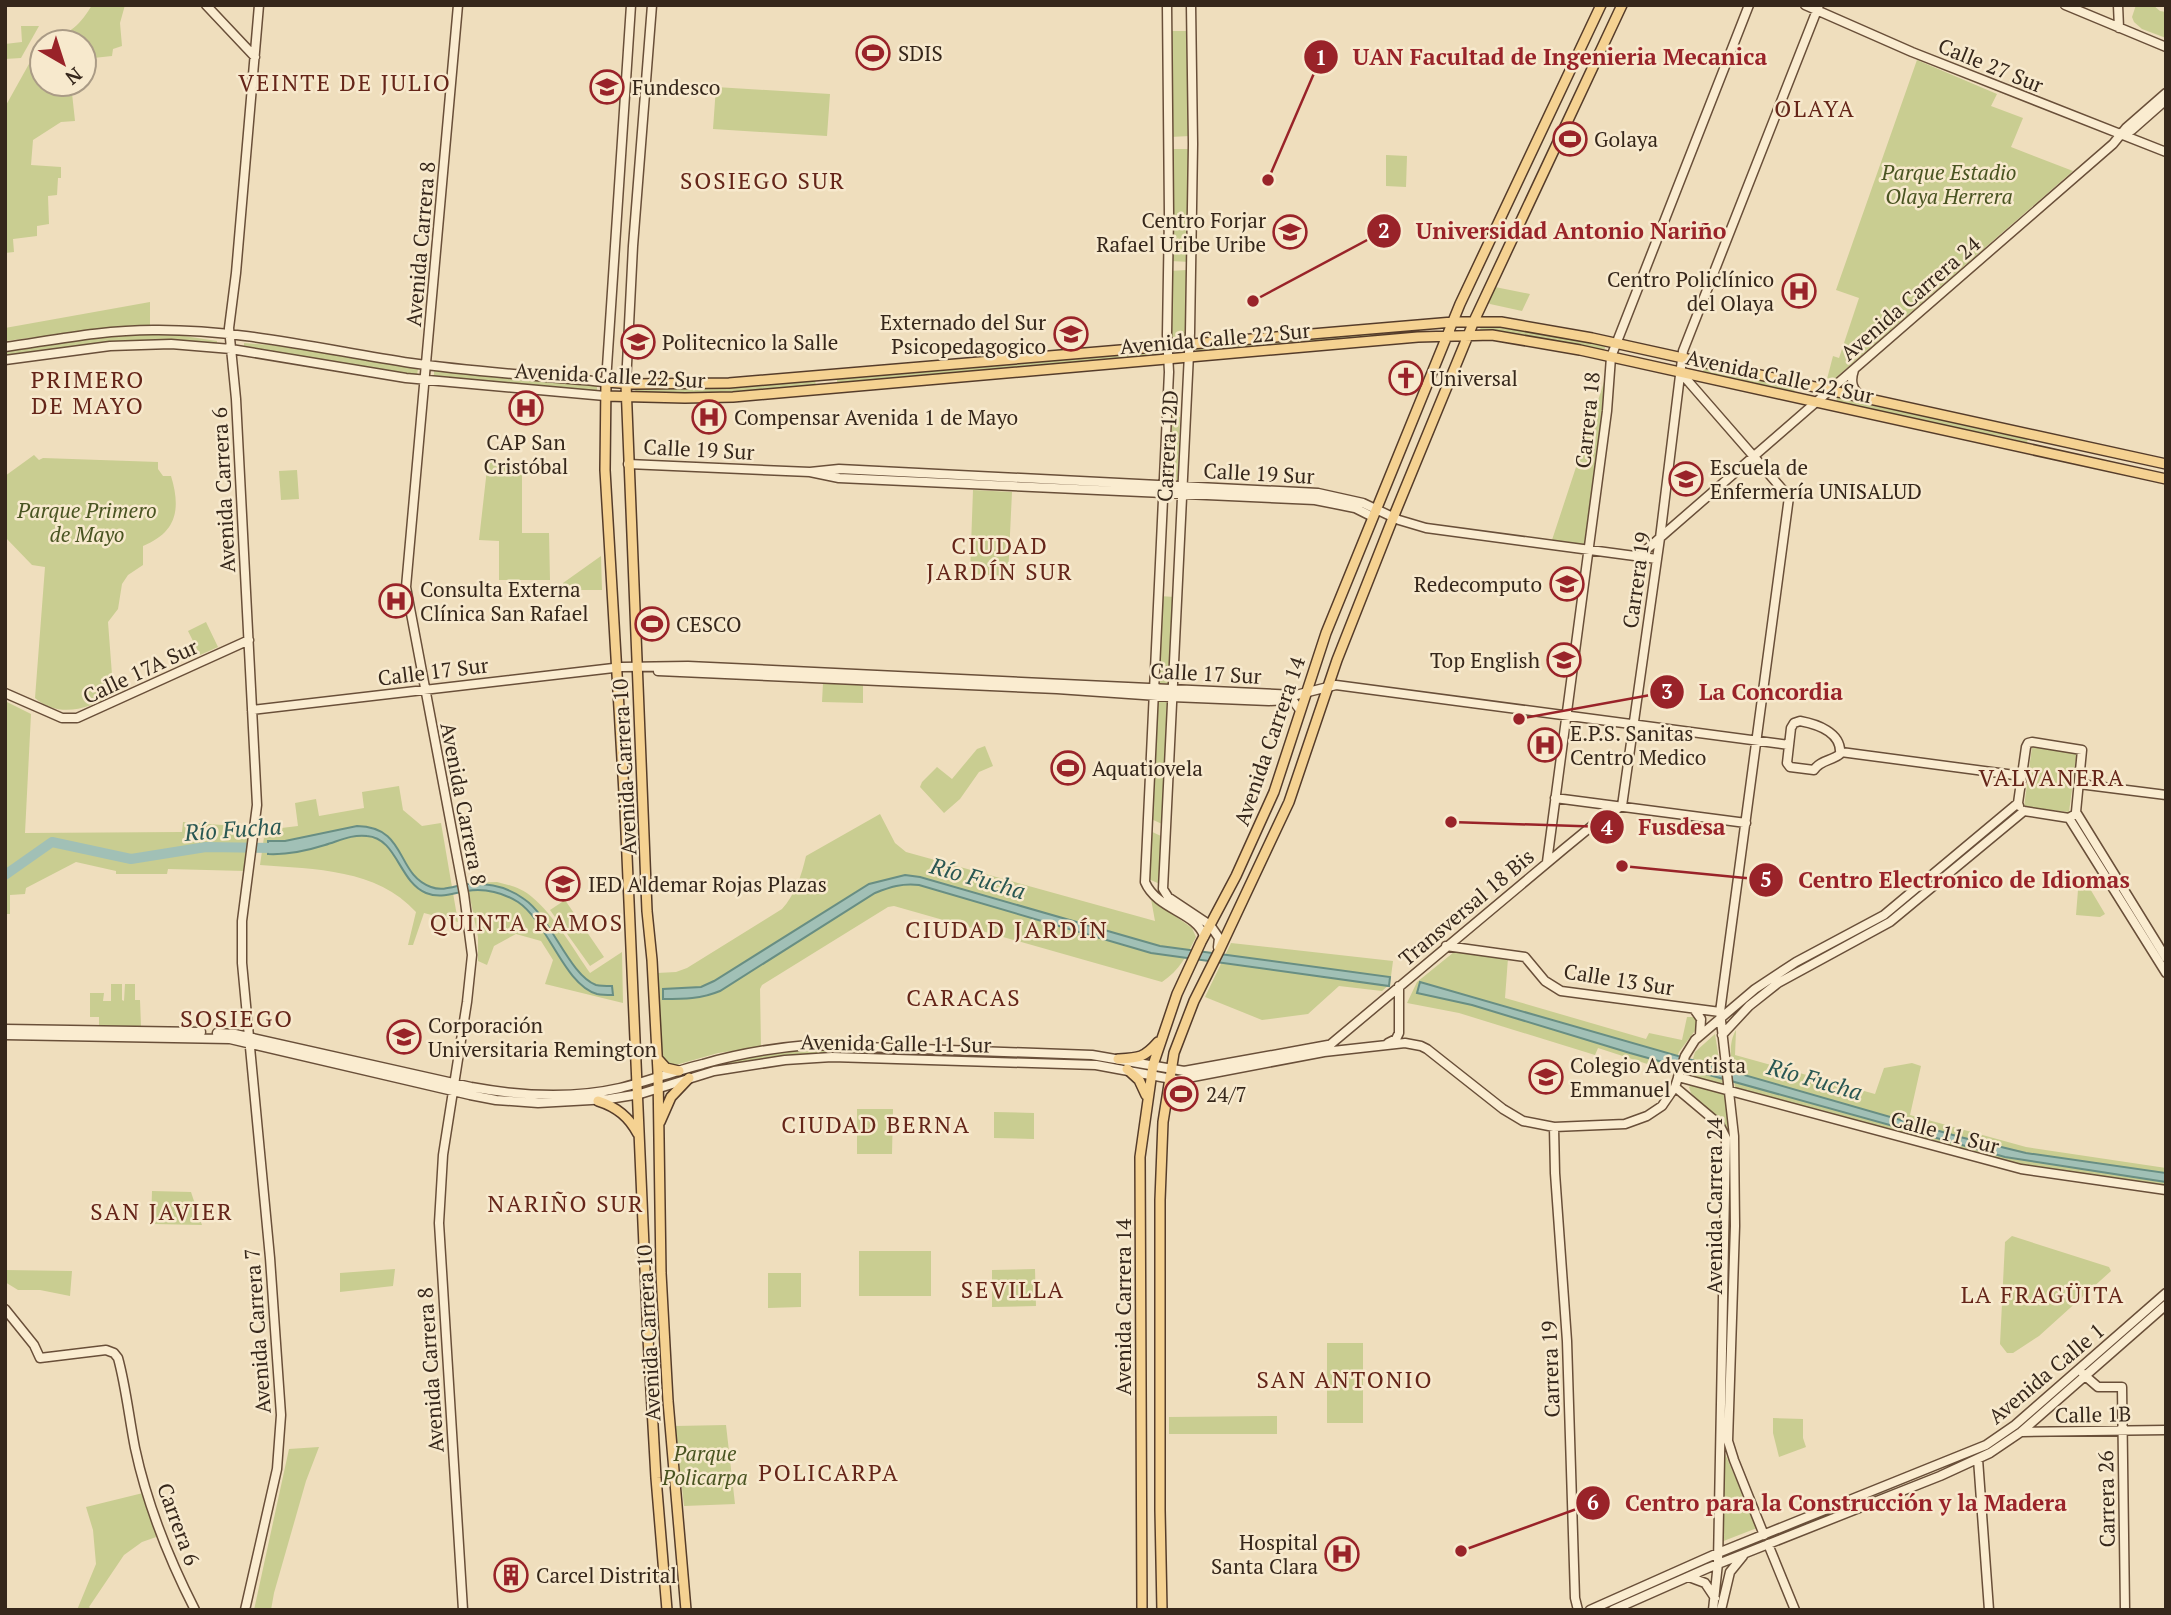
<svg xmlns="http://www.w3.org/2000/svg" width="2171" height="1615" font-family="'PT Serif',serif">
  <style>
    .green { fill: #c9cd91 }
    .water { fill: #a1c0b6; stroke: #688e83; stroke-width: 2 }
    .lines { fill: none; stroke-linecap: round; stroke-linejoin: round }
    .river { stroke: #a1c0b6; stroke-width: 10 }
    .secondary-casing { stroke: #694f39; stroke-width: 11 }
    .primary-casing { stroke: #553c2a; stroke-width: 12 }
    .secondary { stroke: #faecd0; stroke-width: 8 }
    .primary { stroke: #f5d292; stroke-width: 9 }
    .labels { text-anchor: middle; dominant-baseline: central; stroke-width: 5; stroke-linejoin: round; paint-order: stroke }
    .poi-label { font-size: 21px; fill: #36271b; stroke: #f7e9cd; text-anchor: start }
    .street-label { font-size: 21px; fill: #36271b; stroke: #f7e9cd }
    .park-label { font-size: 21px; font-style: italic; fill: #495421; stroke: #f7e9cd }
    .neighbourhood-label { font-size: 23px; letter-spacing: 2px; fill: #652519; stroke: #f7e9cd }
    .water-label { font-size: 23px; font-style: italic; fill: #295752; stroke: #f7e9cd }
    .quarter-label { font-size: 24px; letter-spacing: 2px; fill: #652519; stroke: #f7e9cd }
    .leader { fill: none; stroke: #992329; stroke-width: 2.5 }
    .callout-dot { fill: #992329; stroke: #f7e9cd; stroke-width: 2.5 }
    .mark-label { font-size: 21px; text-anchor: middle; font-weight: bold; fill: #fff }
    .callout-label { font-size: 23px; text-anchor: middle; font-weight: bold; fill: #992329; stroke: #f7e9cd; stroke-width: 5; stroke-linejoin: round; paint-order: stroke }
  </style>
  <rect width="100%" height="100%" fill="#efdebd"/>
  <path class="green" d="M92,5H125L120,23L122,46L113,49L112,56L84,59V42H42V84H71L75,121L61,122L33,140L31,165L61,167V178H58L57,195L48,196L49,224L37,226V236L13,239L14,252L5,253V107L44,37C67,39 81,24 92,5Z
    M2136,5H2153L2160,11L2166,12V38L2142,29L2134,22L2132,17Z
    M21,26H39L21,58L5,59V44L22,42Z
    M1170,31H1189L1190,136L1170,137Z
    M1917,60L1997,94L1991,106L2023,118L2011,147L2073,171L1832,381L1827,379L1833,356L1839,358L1859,298L1836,290Z
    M716,87L830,94L827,136L713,129Z
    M1171,149H1189L1191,262L1170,261Z
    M1386,155L1407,156L1406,187L1386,186Z
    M1187,270L1188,337H1169V271Z
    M1495,287L1530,294L1522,311L1490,304L1488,302Z
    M150,302V325L127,326L5,341V328Z
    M1481,326L1554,334L1606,346L1603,352L1527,335L1480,330Z
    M1376,331L1377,337L1196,352L1195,347Z
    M123,334L184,336L217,341V346L128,340L5,355V350Z
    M244,343L294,347L418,369L417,375L374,371L244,349Z
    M1159,351V357L837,384V379L879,375Z
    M1704,367L1795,387L1794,393L1702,374Z
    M1608,370L1584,545L1552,540Z
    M434,371L597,385V391L434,380Z
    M815,380L816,386C755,391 696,394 635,392L636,388H711Z
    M1837,398L2028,438L2027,443L1996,435H1984L1836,403Z
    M1167,417H1180L1178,480H1165Z
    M34,455L39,460L43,458L158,462V469L163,476H171C181,509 177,532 143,546V565L128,575L122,584L118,609L108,622L113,688L112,694C88,710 58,718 35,698L45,567L32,565L5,537V476Z
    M488,460L522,463V533H549L550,580H499V541L479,540Z
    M297,470L299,499L281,500L279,471Z
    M973,490L1012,492L1008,576L970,574Z
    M601,556L602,590H563V583Z
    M1160,596L1174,597L1168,684L1154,683Z
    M206,622L218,647L200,655L188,631Z
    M823,683L863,684V703L822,702Z
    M1156,698L1167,699L1162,824L1149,818Z
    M5,701L31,714L25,833L182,832L183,822L248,827L245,871L168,869L167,874H116V871L76,862L26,888L25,894L10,895V914H5Z
    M985,746L993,766L979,772L960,799L944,813L920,787L922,782L937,767L952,779L977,749Z
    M2032,747L2077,752L2069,812L2024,807Z
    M399,786L403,810L422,826L441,823L458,922L424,913L413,945H408L416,912C377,869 315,869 260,865L265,830L298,826L295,803L316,799L319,816L364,808L362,792Z
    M880,814L895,843L906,852L1155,921L1151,899L1192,928L1196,937C1187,955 1180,970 1162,982L894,906L888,907L762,985L760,989L761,1047L718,1053L676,1065H668L661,1055L657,973L676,972L687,968L782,909C795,895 802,874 806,856Z
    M1148,830L1161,836L1160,884L1146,878Z
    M497,882C509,885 522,888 532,897C553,914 574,950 590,973L622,952L623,1003L545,984L553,960L541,941L516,934L494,946L487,965L478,961V937L467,883Z
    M2089,887L2105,914L2100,917L2076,915L2078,890L2083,891Z
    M565,900L604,957L590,966L550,910Z
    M1231,943L1393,961L1390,984L1382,991L1339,986L1308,1014L1262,1020L1205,997Z
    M1454,952L1508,958L1505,998L1646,1039L1649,1033L1682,1040L1687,1017H1695L1697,1021V1028L1679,1052L1672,1072L1598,1048L1595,1055L1459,1013L1407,1003L1417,982Z
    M111,984H122V1000L124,1001L125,984H135V1000H140L141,1026L99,1027V1017H90V993H104L103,1001H111Z
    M1736,1030L1735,1055L1875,1094L1884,1068L1912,1063L1921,1066L1910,1115L2026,1147L2166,1168V1188L2031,1168L1887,1132L1735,1087C1733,1069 1726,1047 1736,1030Z
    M1715,1034L1723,1085L1688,1076L1695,1052Z
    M811,1047L934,1051V1056L837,1054L670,1081L669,1078L714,1062Z
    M1692,1084L1724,1093L1730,1132L1691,1093L1689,1087Z
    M857,1109H893L892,1154H857Z
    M994,1112L1034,1113V1139L994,1138Z
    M152,1191L191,1192L202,1225L151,1224Z
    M2012,1236L2109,1267L2111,1271L2039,1336L2013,1353H2007L2000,1344L2005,1242Z
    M859,1251H931V1296H859Z
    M395,1269L393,1286L340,1292V1273Z
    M1035,1269L1036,1306L992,1307V1270Z
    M5,1270L72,1271L70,1296L40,1290H18L5,1282Z
    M768,1273H801V1307L768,1308Z
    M1327,1343H1363V1423H1327Z
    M1277,1416V1434H1169V1417Z
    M1773,1418L1803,1419V1438L1806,1447L1779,1457L1773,1433Z
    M726,1425L735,1504L684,1506L675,1426Z
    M319,1447L306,1481L274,1593L271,1610H254L289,1449Z
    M1723,1449L1757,1528L1721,1542Z
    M143,1493L159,1536L142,1542L124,1555L89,1607L92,1610H77L96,1564L93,1530L86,1507Z"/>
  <path class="water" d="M357,826C408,827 395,874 431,887C444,892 456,885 468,884C489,883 508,887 524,899C551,917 569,975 596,985C601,986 607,986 612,986L613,995C608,995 602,995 597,994C564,985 548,922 518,902C504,893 485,888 467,891C453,893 441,899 426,893C399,882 397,838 367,836C352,834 339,841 325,845C306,851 288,855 268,854V841H285Z
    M905,875L920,877L1160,946L1390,977L1389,986L1151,953L919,885C902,883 890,887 875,893L720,991C701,999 684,999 663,999V989L701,987L714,981L869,884Z
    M1420,982L1960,1137L2026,1153L2166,1173V1182L2005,1157L1630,1053L1472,1005L1417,993Z"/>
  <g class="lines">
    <path class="river" d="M5,875L52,842L131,859L206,847L278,848"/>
    <defs>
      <path id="secondary" d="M206,5L255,57
        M458,5L406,587L464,894L472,955L467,1002L443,1155L439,1223L463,1610
        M1167,5L1169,215L1167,335L1169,372L1145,882C1157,910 1196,912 1204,936
        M1191,5L1193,144L1190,333L1163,889L1168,897L1210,925L1219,938L1218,947
        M1805,5L1912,52L2166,152
        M2065,5L2166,47
        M2118,5L2119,28
        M2123,135L2132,130L2166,100
        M5,347C54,340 103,330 153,330C240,329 325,350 411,363C475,372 541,376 606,382L631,5
        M5,360L110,346L171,344L231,349L406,378L605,396
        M1854,370C1850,382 1852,390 1863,397
        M1681,373L1789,497L1720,1012L1734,1136L1735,1226L1728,1441L1734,1460L1764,1535
        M626,384L633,246L652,5
        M628,464L810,472L839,478L1315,500L1355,508L1373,517
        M810,472L839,469L1318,493L1363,503L1399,520L1426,528L1657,559
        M1639,556L2113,144L2126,128L2166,93
        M658,671L1057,689L1172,697L1269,701L1288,700L1294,702L1300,710
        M5,693L62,718H77L249,640
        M252,710L622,667L688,666L1296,695L1336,685L1789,745
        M1800,721C1816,724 1842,732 1840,754C1832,761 1820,760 1814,770L1790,767L1787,763L1791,728L1794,723Z
        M1841,752L2022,776
        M2079,784L2166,795
        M1555,798L1746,823
        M2019,806L2018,803L2026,747L2028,743L2032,742L2082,750L2076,812
        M2024,811L2069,818L2072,816
        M2076,812L2166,958
        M2069,818L2166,973
        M1547,862L1607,411L1611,357L1749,5
        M1446,946L1525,957L1545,981L1561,991L1720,1012
        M1694,1009L1701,1019L1700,1035
        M5,1029L201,1032
        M217,1033L235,1034L471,1087C520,1096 572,1099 620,1088C648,1081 675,1071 703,1064C737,1054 773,1048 808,1045L1092,1055L1184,1071L1328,1045
        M5,1035L230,1039L470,1095L496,1100L538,1103L609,1099L640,1094L714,1071L785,1060L832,1057L1096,1065L1177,1080L1324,1052L1405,1043L1421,1046L1427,1049L1503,1109L1523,1121L1554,1127L1625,1124L1647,1116L1662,1106L1675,1087L1685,1056L1695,1040L1755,989L1796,962L1884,915L2018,803
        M1722,1035L1749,1006L1778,983L1890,922L2024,811
        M1388,1043L1396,1039L1399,1033V986
        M1325,1049L1565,848L1604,816L1622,806L1660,538L1683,351L1819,5
        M1678,1077L2021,1169L2166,1190
        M1675,1087L1719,1124L1726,1138L1718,1563L1713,1610
        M1554,1127L1555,1173L1567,1341L1575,1598L1578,1610
        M5,1309L34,1345L40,1358L106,1350L114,1353L118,1358C126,1387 129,1418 135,1448C147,1504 169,1559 195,1610
        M2083,1374L2098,1387H2122L2125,1610
        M2022,1432L2166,1430
        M1978,1459L1989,1610
        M1768,1544L1795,1610
        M1689,1577L1705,1583L1715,1598
        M245,1610L277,1469L281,1415L270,1258L242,963V921L257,805L236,399L229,328L236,273L259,5
        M1590,1610L1718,1553L1986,1445L2015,1425L2166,1293
        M1613,1610L1708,1568L1940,1476L1990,1453L2021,1432L2166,1305
        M1721,1610L1730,1572L1743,1556"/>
      <path id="primary" d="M626,384L647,911L652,960L658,1072L661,1273L668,1401L686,1610
        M605,396L685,398L733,397L1418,337L1492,335L1580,350L2166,479
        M657,1058L666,1068L679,1071
        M1118,1059C1139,1058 1144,1058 1158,1042
        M1127,1069L1139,1080L1146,1095
        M598,1101C617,1107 629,1117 638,1134
        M660,1122L671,1097L689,1078
        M667,1610L656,1478L648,1338L625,810L605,470L606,382L634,384L729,383L1453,322H1501L1592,338L2166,464
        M1142,1610L1140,1157L1153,1065L1177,994L1201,942L1236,876L1274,792L1326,633L1460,304L1601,5
        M1162,1610L1160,1510V1200L1163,1122L1174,1053L1194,1001L1219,951L1289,802L1337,660L1393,518L1474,321L1622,5"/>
    </defs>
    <use href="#secondary" class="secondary-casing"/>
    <use href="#primary" class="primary-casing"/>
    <use href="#secondary" class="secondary"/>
    <use href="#primary" class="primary"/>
  </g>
  <defs>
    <symbol id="stadium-ring" viewBox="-11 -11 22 22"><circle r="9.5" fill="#f7e9cd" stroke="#992329" stroke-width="1.5"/><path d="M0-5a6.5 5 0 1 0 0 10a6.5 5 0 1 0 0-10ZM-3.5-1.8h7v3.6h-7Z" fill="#992329"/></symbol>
    <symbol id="university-ring" viewBox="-11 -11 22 22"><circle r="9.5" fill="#f7e9cd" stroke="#992329" stroke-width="1.5"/><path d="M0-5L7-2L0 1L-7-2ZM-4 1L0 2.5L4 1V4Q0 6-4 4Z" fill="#992329"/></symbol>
    <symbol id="hospital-ring" viewBox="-11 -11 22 22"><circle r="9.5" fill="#f7e9cd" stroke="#992329" stroke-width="1.5"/><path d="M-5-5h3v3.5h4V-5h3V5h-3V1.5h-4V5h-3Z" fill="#992329"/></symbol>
    <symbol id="church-ring" viewBox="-11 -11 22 22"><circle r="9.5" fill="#f7e9cd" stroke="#992329" stroke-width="1.5"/><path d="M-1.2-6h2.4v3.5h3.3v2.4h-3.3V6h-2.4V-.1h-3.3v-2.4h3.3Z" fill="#992329"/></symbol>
    <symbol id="building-ring" viewBox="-11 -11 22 22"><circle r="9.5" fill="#f7e9cd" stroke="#992329" stroke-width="1.5"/><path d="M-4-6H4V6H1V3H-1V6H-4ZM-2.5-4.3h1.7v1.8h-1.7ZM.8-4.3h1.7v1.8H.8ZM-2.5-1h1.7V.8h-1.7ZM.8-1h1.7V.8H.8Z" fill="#992329"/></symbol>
  </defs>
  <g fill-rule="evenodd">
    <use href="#stadium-ring" x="854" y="34" width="38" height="38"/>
    <use href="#university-ring" x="588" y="68" width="38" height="38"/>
    <use href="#stadium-ring" x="1551" y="120" width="38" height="38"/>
    <use href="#university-ring" x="1271" y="213" width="38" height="38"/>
    <use href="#hospital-ring" x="1780" y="272" width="38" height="38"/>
    <use href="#university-ring" x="1052" y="315" width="38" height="38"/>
    <use href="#university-ring" x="619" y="323" width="38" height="38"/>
    <use href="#church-ring" x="1387" y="359" width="38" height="38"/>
    <use href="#hospital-ring" x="507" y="389" width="38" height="38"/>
    <use href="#hospital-ring" x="690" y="398" width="38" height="38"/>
    <use href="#university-ring" x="1667" y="460" width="38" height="38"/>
    <use href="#university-ring" x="1548" y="565" width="38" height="38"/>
    <use href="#hospital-ring" x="377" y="582" width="38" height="38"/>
    <use href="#stadium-ring" x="633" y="605" width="38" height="38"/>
    <use href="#university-ring" x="1545" y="641" width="38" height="38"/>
    <use href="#hospital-ring" x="1526" y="726" width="38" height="38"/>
    <use href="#stadium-ring" x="1049" y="749" width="38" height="38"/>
    <use href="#university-ring" x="544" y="865" width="38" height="38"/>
    <use href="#university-ring" x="385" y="1018" width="38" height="38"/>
    <use href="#university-ring" x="1527" y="1058" width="38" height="38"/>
    <use href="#stadium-ring" x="1162" y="1075" width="38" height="38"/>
    <use href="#hospital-ring" x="1323" y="1535" width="38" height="38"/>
    <use href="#building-ring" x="492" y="1556" width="38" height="38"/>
  </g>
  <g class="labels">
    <g class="poi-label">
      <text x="898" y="53">SDIS</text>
      <text x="632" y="87">Fundesco</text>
      <text x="1594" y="139">Golaya</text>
      <text x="1266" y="220" text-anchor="end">Centro Forjar<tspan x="1266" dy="24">Rafael Uribe Uribe</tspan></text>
      <text x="1774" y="279" text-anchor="end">Centro Policlínico<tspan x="1774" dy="24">del Olaya</tspan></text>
      <text x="1046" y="322" text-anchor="end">Externado del Sur<tspan x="1046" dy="24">Psicopedagogico</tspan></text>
      <text x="662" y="342">Politecnico la Salle</text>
      <text x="1430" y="378">Universal</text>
      <text x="734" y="417">Compensar Avenida 1 de Mayo</text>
      <text x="526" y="442" text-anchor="middle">CAP San<tspan x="526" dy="24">Cristóbal</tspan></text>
      <text x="1710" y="467">Escuela de<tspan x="1710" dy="24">Enfermería UNISALUD</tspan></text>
      <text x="1542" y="584" text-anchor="end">Redecomputo</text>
      <text x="420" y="589">Consulta Externa<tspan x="420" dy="24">Clínica San Rafael</tspan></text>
      <text x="676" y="624">CESCO</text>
      <text x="1540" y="660" text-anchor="end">Top English</text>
      <text x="1570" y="733">E.P.S. Sanitas<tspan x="1570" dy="24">Centro Medico</tspan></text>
      <text x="1092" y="768">Aquatiovela</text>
      <text x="588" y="884">IED Aldemar Rojas Plazas</text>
      <text x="428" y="1025">Corporación<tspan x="428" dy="24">Universitaria Remington</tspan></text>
      <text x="1570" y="1065">Colegio Adventista<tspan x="1570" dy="24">Emmanuel</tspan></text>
      <text x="1206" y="1094">24/7</text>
      <text x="1318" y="1542" text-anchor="end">Hospital<tspan x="1318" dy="24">Santa Clara</tspan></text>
      <text x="536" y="1575">Carcel Distrital</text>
    </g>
    <g class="street-label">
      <text transform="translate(1991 65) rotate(22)">Calle 27 Sur</text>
      <text transform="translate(420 244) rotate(-85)">Avenida Carrera 8</text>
      <text transform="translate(1910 298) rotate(-41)">Avenida Carrera 24</text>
      <text transform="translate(1215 338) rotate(-5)">Avenida Calle 22 Sur</text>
      <text transform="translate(610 375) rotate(3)">Avenida Calle 22 Sur</text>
      <text transform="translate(1780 376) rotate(12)">Avenida Calle 22 Sur</text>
      <text transform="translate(1587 420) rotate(-84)">Carrera 18</text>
      <text transform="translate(1167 446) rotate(-87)">Carrera 12D</text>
      <text transform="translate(699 449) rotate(3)">Calle 19 Sur</text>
      <text transform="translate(1259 473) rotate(3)">Calle 19 Sur</text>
      <text transform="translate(223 490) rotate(-93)">Avenida Carrera 6</text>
      <text transform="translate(1636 580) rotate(-82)">Carrera 19</text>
      <text transform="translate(140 671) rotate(-25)">Calle 17A Sur</text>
      <text transform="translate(433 671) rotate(-7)">Calle 17 Sur</text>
      <text transform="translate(1206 673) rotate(3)">Calle 17 Sur</text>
      <text transform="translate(1269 741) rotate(-71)">Avenida Carrera 14</text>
      <text transform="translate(624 767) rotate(-93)">Avenida Carrera 10</text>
      <text transform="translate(464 804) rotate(79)">Avenida Carrera 8</text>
      <text transform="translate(1466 907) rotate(-40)">Transversal 18 Bis</text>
      <text transform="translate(1619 979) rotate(9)">Calle 13 Sur</text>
      <text transform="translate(896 1043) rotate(1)">Avenida Calle 11 Sur</text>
      <text transform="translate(1945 1132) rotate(15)">Calle 11 Sur</text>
      <text transform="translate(1714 1206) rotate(-90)">Avenida Carrera 24</text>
      <text transform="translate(1123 1307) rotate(-90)">Avenida Carrera 14</text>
      <text transform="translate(257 1331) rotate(-94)">Avenida Carrera 7</text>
      <text transform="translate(648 1333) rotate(-93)">Avenida Carrera 10</text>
      <text transform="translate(1550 1369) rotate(-92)">Carrera 19</text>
      <text transform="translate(430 1370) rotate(-94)">Avenida Carrera 8</text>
      <text transform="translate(2046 1373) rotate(-40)">Avenida Calle 1</text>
      <text transform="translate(2093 1414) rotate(-1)">Calle 1B</text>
      <text transform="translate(2106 1499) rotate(-91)">Carrera 26</text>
      <text transform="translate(179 1524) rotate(70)">Carrera 6</text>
    </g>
    <g class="park-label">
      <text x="1949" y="172">Parque Estadio<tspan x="1949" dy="24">Olaya Herrera</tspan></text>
      <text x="87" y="510">Parque Primero<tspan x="87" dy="24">de Mayo</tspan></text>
      <text x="705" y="1453">Parque<tspan x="705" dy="24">Policarpa</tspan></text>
    </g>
    <g class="neighbourhood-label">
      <text x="345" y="82">VEINTE DE JULIO</text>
      <text x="1815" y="108">OLAYA</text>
      <text x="763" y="180">SOSIEGO SUR</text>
      <text x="88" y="379">PRIMERO<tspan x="88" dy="26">DE MAYO</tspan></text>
      <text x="1000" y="545">CIUDAD<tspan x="1000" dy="26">JARDÍN SUR</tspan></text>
      <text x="2052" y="777">VALVANERA</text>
      <text x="527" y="922">QUINTA RAMOS</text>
      <text x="964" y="997">CARACAS</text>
      <text x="876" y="1124">CIUDAD BERNA</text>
      <text x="566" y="1203">NARIÑO SUR</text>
      <text x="162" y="1211">SAN JAVIER</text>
      <text x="1013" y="1289">SEVILLA</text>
      <text x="2043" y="1294">LA FRAGÜITA</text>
      <text x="1345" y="1379">SAN ANTONIO</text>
      <text x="829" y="1472">POLICARPA</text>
    </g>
    <g class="water-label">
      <text transform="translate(233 829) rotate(-4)">Río Fucha</text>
      <text transform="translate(978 878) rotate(16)">Río Fucha</text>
      <text transform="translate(1815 1079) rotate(16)">Río Fucha</text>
    </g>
    <g class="quarter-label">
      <text x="1007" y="929">CIUDAD JARDÍN</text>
      <text x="237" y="1018">SOSIEGO</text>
    </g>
  </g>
  <path class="leader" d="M1268 180L1321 57M1253 301L1384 231M1519 719L1667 692M1451 822L1607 827M1622 866L1766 880M1461 1551L1593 1503"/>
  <g class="callout-dot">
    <circle cx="1268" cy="180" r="7"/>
    <circle cx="1253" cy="301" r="7"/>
    <circle cx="1519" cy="719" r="7"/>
    <circle cx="1451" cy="822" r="7"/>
    <circle cx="1622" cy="866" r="7"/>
    <circle cx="1461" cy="1551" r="7"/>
    <circle cx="1321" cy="57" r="18"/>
    <circle cx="1384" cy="231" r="18"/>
    <circle cx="1667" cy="692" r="18"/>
    <circle cx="1607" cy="827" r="18"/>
    <circle cx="1766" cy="880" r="18"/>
    <circle cx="1593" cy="1503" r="18"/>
  </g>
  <g class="mark-label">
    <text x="1321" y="65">1</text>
    <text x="1384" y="238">2</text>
    <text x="1667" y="699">3</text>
    <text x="1607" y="835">4</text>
    <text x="1766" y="887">5</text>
    <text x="1593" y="1510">6</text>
  </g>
  <g class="callout-label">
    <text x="1560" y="65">UAN Facultad de Ingenieria Mecanica</text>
    <text x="1571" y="239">Universidad Antonio Nariño</text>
    <text x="1771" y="700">La Concordia</text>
    <text x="1682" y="835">Fusdesa</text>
    <text x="1964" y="888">Centro Electronico de Idiomas</text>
    <text x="1846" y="1511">Centro para la Construcción y la Madera</text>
  </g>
  <rect width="2171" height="1615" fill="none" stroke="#36271b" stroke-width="14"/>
  <g transform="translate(63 63) rotate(141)"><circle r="33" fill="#f7e9cd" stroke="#aa9b86" stroke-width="2"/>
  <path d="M0-5L12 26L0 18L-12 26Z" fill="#992329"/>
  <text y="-10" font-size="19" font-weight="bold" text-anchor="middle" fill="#36271b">N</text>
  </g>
</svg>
